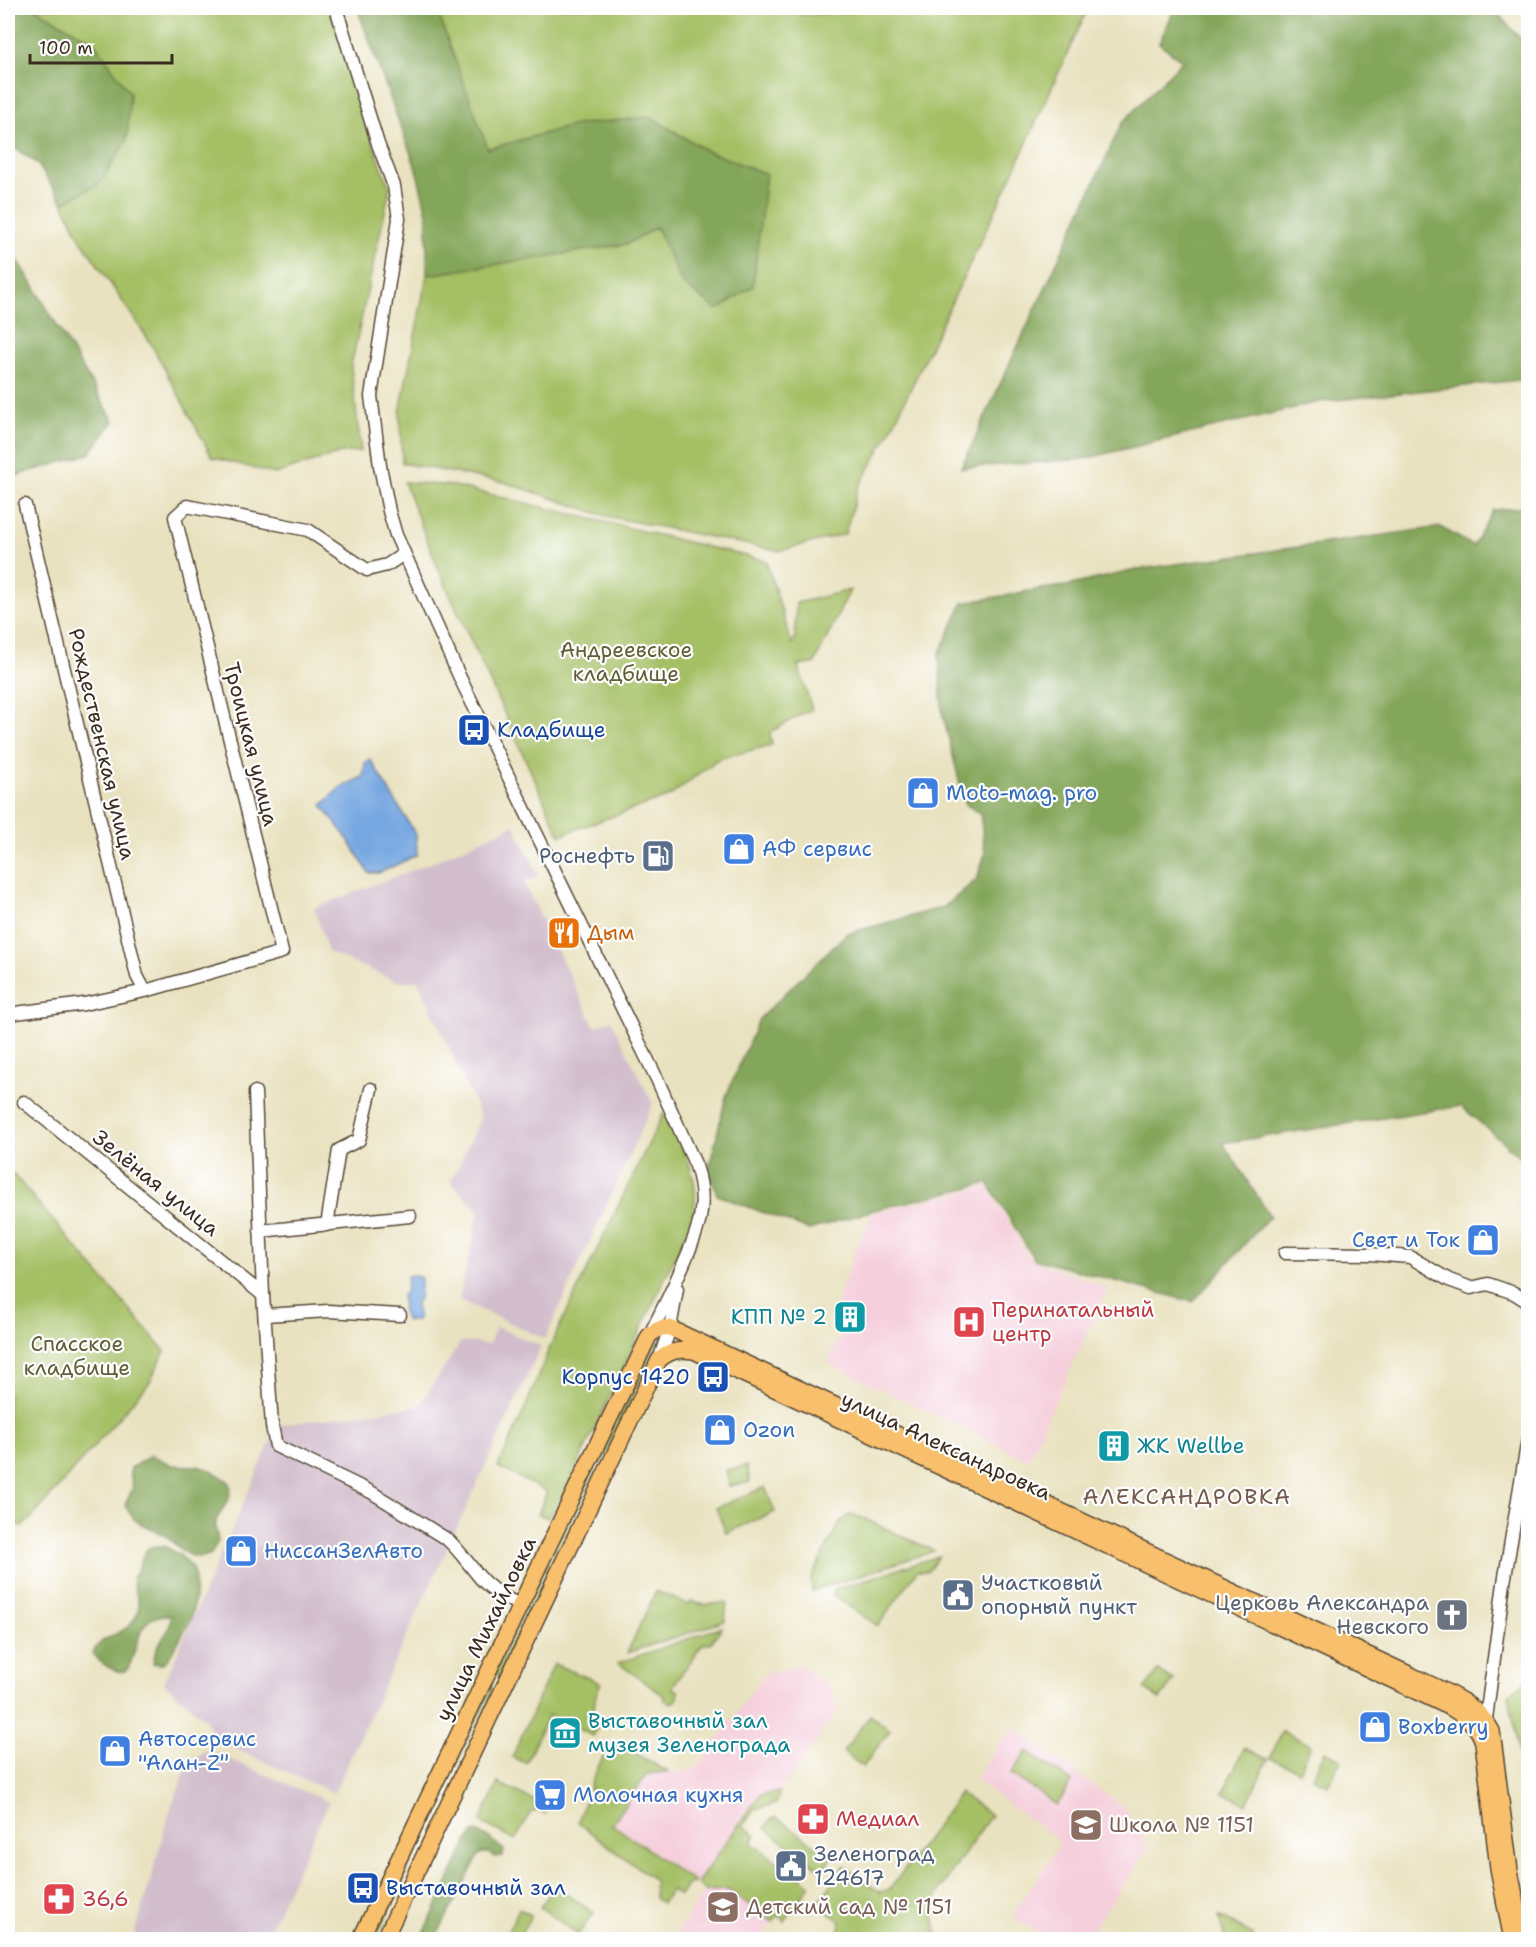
<svg xmlns="http://www.w3.org/2000/svg" width="1536" height="1947" font-family="'Shantell Sans',sans-serif">
  <style>
    .built { fill: #f5cfdb }
    .industrial { fill: #d1bdcc }
    .green { fill: #a5bf65; stroke: #707442; stroke-width: 1.5 }
    .forest { fill: #84a65a; stroke: #60683c; stroke-width: 1.5 }
    .water { fill: #77a7e1; stroke: #596880; stroke-width: 1.5 }
    .lines { fill: none; stroke-linecap: round; stroke-linejoin: round }
    .minor-casing { stroke: #554636; stroke-width: 15 }
    .major-casing { stroke: #554636; stroke-width: 18 }
    .minor { stroke: #fff; stroke-width: 12 }
    .major { stroke: #f8bf6c; stroke-width: 15 }
    .labels { text-anchor: middle; dominant-baseline: central; stroke-width: 4.5; stroke-linejoin: round; paint-order: stroke }
    .park-label { font-size: 21px; fill: #605e37; stroke: #fff }
    .transit-label { font-size: 21px; fill: #164399; stroke: #fff; text-anchor: start }
    .street-label { font-size: 21px; fill: #3b2a1e; stroke: #fff }
    .shop-label { font-size: 21px; fill: #366cbe; stroke: #fff; text-anchor: start }
    .service-label { font-size: 21px; fill: #4e5e75; stroke: #fff; text-anchor: start }
    .food-label { font-size: 21px; fill: #c56008; stroke: #fff; text-anchor: start }
    .health-label { font-size: 21px; fill: #be3a42; stroke: #fff; text-anchor: start }
    .culture-label { font-size: 21px; fill: #0d838f; stroke: #fff; text-anchor: start }
    .worship-label { font-size: 21px; fill: #5b616d; stroke: #fff; text-anchor: end }
    .education-label { font-size: 21px; fill: #785e54; stroke: #fff; text-anchor: start }
    .neighbourhood-label { font-size: 22px; letter-spacing: 1.5px; fill: #76594d; stroke: #fff }
  </style>
  <rect width="100%" height="100%" fill="#fff"/>
  <filter id="ink" filterUnits="userSpaceOnUse"><feTurbulence type="fractalNoise" baseFrequency=".0167" numOctaves="2"/><feDisplacementMap in="SourceGraphic" scale="12" xChannelSelector="R" yChannelSelector="G"/><feConvolveMatrix kernelMatrix="1 2 1 2 8 2 1 2 1" color-interpolation-filters="sRGB"/></filter>
  <filter id="wash" filterUnits="userSpaceOnUse"><feTurbulence type="fractalNoise" baseFrequency=".008" numOctaves="4" result="noise"/><feDisplacementMap in="SourceGraphic" scale="24" xChannelSelector="R" yChannelSelector="G"/><feGaussianBlur stdDeviation="1.35" result="paint"/><feColorMatrix in="noise" values="0 0 0 0 0 0 0 0 0 0 0 0 0 0 0 0 0 1.4 0 .05"/><feComposite in="paint" operator="in"/></filter>
  <g filter="url(#wash)">
    <rect width="100%" height="100%" fill="#e9e2c0"/>
    <path class="built" d="M987,1186L1031,1260L1108,1288L1028,1460L827,1363L848,1321L833,1313L857,1245L872,1213Z
      M801,1666L831,1688L838,1711L780,1792L760,1795L697,1883L613,1823L648,1775L697,1769L764,1674Z
      M1012,1727L1125,1808L1149,1848L1086,1939H1046L1012,1916L1061,1842L975,1780Z
      M728,1890L773,1922L760,1939L671,1940L705,1891Z"/>
    <path class="industrial" d="M514,825L539,875L524,883L595,1027L611,1020L653,1104L545,1339L459,1300L479,1212L451,1182L481,1117L418,981H396L328,952L314,908L428,864Z
      M496,1327L541,1346L334,1793L213,1739L205,1719L164,1683L278,1425L419,1406L461,1342L489,1344Z
      M208,1750L329,1802L265,1939H133L171,1808L188,1764Z"/>
    <path class="green" d="M34,8H331L362,114L390,188L351,366L361,451L341,453L275,474L212,457L150,342L81,240L63,203L101,182L94,42Z
      M436,8H792L801,15L852,12L854,8H1088L1008,184L890,432L858,488L845,534L779,551L606,516L504,482L402,463L400,412L427,275L627,244L656,227L682,283L766,174L707,151L650,117L575,125L487,149Z
      M404,482L455,486L766,561L792,644L795,639L796,603L850,590L814,664L798,665L812,709L770,732L772,745L718,759L670,796L560,835L440,573Z
      M663,1114C676,1128 694,1170 695,1189C696,1198 694,1208 693,1218L563,1496L548,1518L538,1514L547,1492L498,1467L523,1413L552,1342Z
      M8,1168L165,1351L149,1383L36,1513L23,1526L8,1524Z
      M655,1340L658,1343L601,1465L596,1463Z
      M747,1466L750,1482L729,1486L726,1470Z
      M592,1471L597,1473L499,1677L495,1674Z
      M765,1487L775,1512L726,1533L716,1508Z
      M849,1515L861,1517L934,1551L812,1591L811,1578L840,1522Z
      M939,1556L928,1571H917L878,1626L832,1595L836,1589Z
      M656,1591L689,1605L691,1601C704,1607 714,1604 727,1602L725,1621L627,1653Z
      M722,1627L710,1644H703L672,1687L678,1691C680,1700 673,1706 665,1700L664,1696L618,1663Z
      M554,1664L601,1683L596,1694L592,1723L598,1726L593,1736L548,1715L526,1763L512,1757Z
      M1158,1671L1174,1680L1160,1699L1144,1689Z
      M1528,1679V1806L1509,1695Z
      M490,1685L493,1688L424,1834H420L419,1832Z
      M870,1715L890,1730L863,1767L843,1752Z
      M1282,1731L1311,1745L1299,1771L1270,1758Z
      M621,1745L668,1772L647,1774L612,1824L695,1883L688,1884L680,1896L671,1891L662,1903L655,1898L654,1880L578,1823L592,1781L605,1752Z
      M1244,1748L1268,1759L1247,1804L1223,1793Z
      M1027,1751L1072,1782L1057,1805L1011,1774Z
      M1325,1751L1341,1759L1328,1785L1312,1778Z
      M498,1783L548,1807L545,1814L539,1811L532,1812L527,1818L516,1840L480,1822Z
      M780,1792L776,1804L755,1809L743,1826L756,1835L751,1843L781,1864L779,1867L790,1875L793,1872L810,1885L785,1921L778,1915L773,1922L728,1890L705,1891L697,1883L760,1795Z
      M960,1793L991,1815L937,1894L934,1917L937,1932L947,1939H838L841,1922L817,1905L844,1866L880,1892L890,1889Z
      M776,1817L831,1857L828,1864L822,1870L765,1828L771,1819Z
      M414,1842L420,1845L375,1939L367,1940Z
      M555,1886L594,1913L578,1935L540,1907Z
      M519,1909L531,1915L519,1939H504Z
      M1219,1916L1254,1935L1250,1939H1225Z"/>
    <path class="forest" d="M8,8H34L94,42L130,93L127,140L101,182L63,203L37,163L8,144Z
      M357,8H436L488,149L575,125L650,117L707,151L766,174L753,286L717,310L682,283L656,227L627,244L427,275V214L416,168Z
      M1175,8H1493L1528,47V375L1520,380L1319,402L1084,459L961,468L1122,123L1182,61L1159,43Z
      M8,243L114,421L89,454L8,478Z
      M1528,507V1164L1461,1106L1223,1143L1270,1216L1193,1302L1034,1259L988,1183L878,1209L809,1230L717,1195L709,1168L726,1096L759,1019L846,934L944,907L977,879L985,853L980,813L965,804L942,712L939,654L963,603L1040,589L1066,586L1140,569L1441,527L1473,546L1493,510Z
      M151,1455L172,1465L197,1466L211,1470L228,1481L231,1485L229,1499L216,1520V1529L218,1541L211,1554C187,1565 178,1543 162,1534C143,1523 136,1527 125,1505L133,1488L130,1473L131,1468Z
      M164,1546L181,1556L192,1568L195,1578V1598L191,1619L169,1658L162,1664L153,1663L156,1649L169,1629L171,1615C134,1614 141,1645 128,1668L125,1672C114,1672 99,1663 93,1653C102,1631 132,1637 138,1611C141,1599 132,1590 133,1579C133,1574 138,1572 139,1567C145,1552 143,1545 164,1546Z
      M477,1832L490,1839L504,1850L503,1856L495,1857L489,1853H482L479,1855L435,1939H421L467,1842L473,1833Z"/>
    <path class="water" d="M370,759L416,835L417,855L379,873H369L349,841L322,805L341,787L363,777L365,763Z
      M413,1275L421,1278L419,1298L416,1303L418,1318L416,1321H406L403,1315L402,1296L406,1291L407,1276Z"/>
  </g>
  <g filter="url(#ink)">
    <g class="lines">
      <defs>
        <path id="minor" d="M336,8L378,144L394,186L399,219L371,396L380,466L389,511L396,535L461,680L657,1079L696,1166C701,1181 703,1196 701,1211C700,1225 694,1238 689,1251C677,1280 664,1307 650,1334
          M25,505L137,976L145,991
          M8,1014L84,1004L145,991L282,952L175,517L187,506L308,530L367,570L387,565L404,554
          M255,1092L263,1295L272,1426L276,1446L371,1492L448,1540C459,1550 467,1562 477,1574C488,1588 504,1598 520,1605
          M24,1102L263,1295
          M327,1225L339,1150L359,1140L371,1089
          M260,1231L410,1216
          M1285,1253L1370,1254L1410,1257L1449,1280L1471,1288L1488,1284L1514,1293L1528,1302
          M265,1315L328,1311L400,1315
          M659,1360L670,1328L677,1289
          M1485,1726L1504,1583L1528,1439"/>
        <path id="major" d="M360,1940L649,1336C656,1329 661,1327 670,1328L1411,1675C1439,1689 1476,1701 1492,1731L1510,1871L1524,1940
          M384,1940L659,1360C671,1350 680,1349 694,1351L1449,1707C1465,1717 1477,1723 1483,1742L1498,1868L1512,1940"/>
      </defs>
      <use href="#minor" class="minor-casing"/>
      <use href="#major" class="major-casing"/>
      <use href="#minor" class="minor"/>
      <use href="#major" class="major"/>
    </g>
  </g>
  <defs>
    <symbol id="bus-square" viewBox="-11 -11 22 22"><rect x="-9" y="-9" width="18" height="18" rx="4" fill="#1a4fb4" stroke="#fff"/><path d="M-5-6H5V4H4V6H2V4H-2V6H-4V4H-5ZM-3.5-4V0h7V-4ZM-3.5 1.2v1.5H-2V1.2ZM2 1.2v1.5H3.5V1.2Z" fill="#fff"/></symbol>
    <symbol id="shop-square" viewBox="-11 -11 22 22"><rect x="-9" y="-9" width="18" height="18" rx="4" fill="#3f7fe0" stroke="#fff"/><path d="M-5-2.5h2.3a2.7 3.5 0 0 1 5.4 0H5L5.5 6h-11ZM-1.5-2.5h3a1.5 2.3 0 0 0-3 0Z" fill="#fff"/></symbol>
    <symbol id="fuel-square" viewBox="-11 -11 22 22"><rect x="-9" y="-9" width="18" height="18" rx="4" fill="#5c6f8a" stroke="#fff"/><path d="M-5.5-6h7V0h2V4h1.3V-2.5L3-4.5l.8-.8L6-3V5H2.5V1h-1V6h-7ZM-4.2-4.7v3.2H.2V-4.7Z" fill="#fff"/></symbol>
    <symbol id="restaurant-square" viewBox="-11 -11 22 22"><rect x="-9" y="-9" width="18" height="18" rx="4" fill="#e8710a" stroke="#fff"/><path d="M-5-6h1v4h1v-4h1v4h1v-4h1v5L-1.5 .5V6h-2V.5L-5-1ZM5-6V6H3V1.5H1.5Q1.5-4 5-6Z" fill="#fff"/></symbol>
    <symbol id="building-square" viewBox="-11 -11 22 22"><rect x="-9" y="-9" width="18" height="18" rx="4" fill="#0f9aa8" stroke="#fff"/><path d="M-4-6H4V6H1V3H-1V6H-4ZM-2.5-4.3h1.7v1.8h-1.7ZM.8-4.3h1.7v1.8H.8ZM-2.5-1h1.7V.8h-1.7ZM.8-1h1.7V.8H.8Z" fill="#fff"/></symbol>
    <symbol id="hospital-square" viewBox="-11 -11 22 22"><rect x="-9" y="-9" width="18" height="18" rx="4" fill="#e0444e" stroke="#fff"/><path d="M-5-5h3v3.5h4V-5h3V5h-3V1.5h-4V5h-3Z" fill="#fff"/></symbol>
    <symbol id="civic-square" viewBox="-11 -11 22 22"><rect x="-9" y="-9" width="18" height="18" rx="4" fill="#5c6f8a" stroke="#fff"/><path d="M-.6-6.5H3V-4.5H.6V-3L4-1V1h2V6H-6V1h2V-1L-.6-3ZM-1.2 2.5V6h2.4V2.5Z" fill="#fff"/></symbol>
    <symbol id="church-square" viewBox="-11 -11 22 22"><rect x="-9" y="-9" width="18" height="18" rx="4" fill="#6b7280" stroke="#fff"/><path d="M-1.2-6h2.4v3.5h3.3v2.4h-3.3V6h-2.4V-.1h-3.3v-2.4h3.3Z" fill="#fff"/></symbol>
    <symbol id="museum-square" viewBox="-11 -11 22 22"><rect x="-9" y="-9" width="18" height="18" rx="4" fill="#0f9aa8" stroke="#fff"/><path d="M0-6L6-3V-2H-6V-3ZM-5-1h2V3h-2ZM-1-1h2V3h-2ZM3-1h2V3H3ZM-6 4H6V6H-6Z" fill="#fff"/></symbol>
    <symbol id="supermarket-square" viewBox="-11 -11 22 22"><rect x="-9" y="-9" width="18" height="18" rx="4" fill="#3f7fe0" stroke="#fff"/><path d="M-6-5.5h2.5l.6 2H6L4.5 2H-2.5L-4.4-4H-6ZM-1.5 3.2a1.3 1.3 0 1 0 .1 0ZM3 3.2a1.3 1.3 0 1 0 .1 0Z" fill="#fff"/></symbol>
    <symbol id="pharmacy-square" viewBox="-11 -11 22 22"><rect x="-9" y="-9" width="18" height="18" rx="4" fill="#e0444e" stroke="#fff"/><path d="M-2-6h4v4h4v4h-4v4h-4v-4h-4v-4h4Z" fill="#fff"/></symbol>
    <symbol id="school-square" viewBox="-11 -11 22 22"><rect x="-9" y="-9" width="18" height="18" rx="4" fill="#8d6e63" stroke="#fff"/><path d="M0-5L7-2L0 1L-7-2ZM-4 1L0 2.5L4 1V4Q0 6-4 4Z" fill="#fff"/></symbol>
  </defs>
  <g fill-rule="evenodd">
    <use href="#bus-square" x="455" y="711" width="38" height="38"/>
    <use href="#shop-square" x="904" y="774" width="38" height="38"/>
    <use href="#shop-square" x="720" y="830" width="38" height="38"/>
    <use href="#fuel-square" x="639" y="837" width="38" height="38"/>
    <use href="#restaurant-square" x="545" y="914" width="38" height="38"/>
    <use href="#shop-square" x="1464" y="1221" width="38" height="38"/>
    <use href="#building-square" x="831" y="1298" width="38" height="38"/>
    <use href="#hospital-square" x="950" y="1303" width="38" height="38"/>
    <use href="#bus-square" x="694" y="1358" width="38" height="38"/>
    <use href="#shop-square" x="701" y="1411" width="38" height="38"/>
    <use href="#building-square" x="1095" y="1427" width="38" height="38"/>
    <use href="#shop-square" x="222" y="1532" width="38" height="38"/>
    <use href="#civic-square" x="939" y="1576" width="38" height="38"/>
    <use href="#church-square" x="1433" y="1596" width="38" height="38"/>
    <use href="#shop-square" x="1356" y="1708" width="38" height="38"/>
    <use href="#museum-square" x="546" y="1714" width="38" height="38"/>
    <use href="#shop-square" x="96" y="1732" width="38" height="38"/>
    <use href="#supermarket-square" x="531" y="1776" width="38" height="38"/>
    <use href="#pharmacy-square" x="794" y="1800" width="38" height="38"/>
    <use href="#school-square" x="1067" y="1806" width="38" height="38"/>
    <use href="#civic-square" x="772" y="1847" width="38" height="38"/>
    <use href="#bus-square" x="344" y="1869" width="38" height="38"/>
    <use href="#pharmacy-square" x="40" y="1880" width="38" height="38"/>
    <use href="#school-square" x="704" y="1888" width="38" height="38"/>
  </g>
  <g class="labels">
    <g class="park-label">
      <text x="626" y="650">Андреевское<tspan x="626" dy="24">кладбище</tspan></text>
      <text x="77" y="1344">Спасское<tspan x="77" dy="24">кладбище</tspan></text>
    </g>
    <g class="transit-label">
      <text x="497" y="730">Кладбище</text>
      <text x="690" y="1377" text-anchor="end">Корпус 1420</text>
      <text x="386" y="1888">Выставочный зал</text>
    </g>
    <g class="street-label">
      <text transform="translate(102 744) rotate(77)">Рождественская улица</text>
      <text transform="translate(251 744) rotate(76)">Троицкая улица</text>
      <text transform="translate(156 1183) rotate(39)">Зелёная улица</text>
      <text transform="translate(946 1446) rotate(25)">улица Александровка</text>
      <text transform="translate(486 1629) rotate(-64)">улица Михайловка</text>
    </g>
    <g class="shop-label">
      <text x="946" y="793">Moto-mag. pro</text>
      <text x="762" y="849">АФ сервис</text>
      <text x="1460" y="1240" text-anchor="end">Свет и Ток</text>
      <text x="743" y="1430">Ozon</text>
      <text x="264" y="1551">НиссанЗелАвто</text>
      <text x="1398" y="1727">Boxberry</text>
      <text x="138" y="1739">Автосервис<tspan x="138" dy="24">"Алан-Z"</tspan></text>
      <text x="573" y="1795">Молочная кухня</text>
    </g>
    <g class="service-label">
      <text x="635" y="856" text-anchor="end">Роснефть</text>
      <text x="981" y="1583">Участковый<tspan x="981" dy="24">опорный пункт</tspan></text>
      <text x="814" y="1854">Зеленоград<tspan x="814" dy="24">124617</tspan></text>
    </g>
    <g class="food-label">
      <text x="587" y="933">Дым</text>
    </g>
    <g class="health-label">
      <text x="992" y="1310">Перинатальный<tspan x="992" dy="24">центр</tspan></text>
      <text x="836" y="1819">Медиал</text>
      <text x="82" y="1899">36,6</text>
    </g>
    <g class="culture-label">
      <text x="827" y="1317" text-anchor="end">КПП № 2</text>
      <text x="1137" y="1446">ЖК Wellbe</text>
      <text x="588" y="1721">Выставочный зал<tspan x="588" dy="24">музея Зеленограда</tspan></text>
    </g>
    <g class="worship-label">
      <text x="1429" y="1603">Церковь Александра<tspan x="1429" dy="24">Невского</tspan></text>
    </g>
    <g class="education-label">
      <text x="1109" y="1825">Школа № 1151</text>
      <text x="746" y="1907">Детский сад № 1151</text>
    </g>
    <g class="neighbourhood-label">
      <text x="1187" y="1496">АЛЕКСАНДРОВКА</text>
    </g>
  </g>
  <rect width="1536" height="1947" fill="none" stroke="#fff" stroke-width="30"/>
  <path d="M30 54v9h142v-9" fill="none" stroke="#3b2a1e" stroke-width="3"/>
  <text x="39" y="54" font-size="18" fill="#3b2a1e" stroke="#ffffff" stroke-width="4.5" paint-order="stroke">100 m</text>
</svg>
